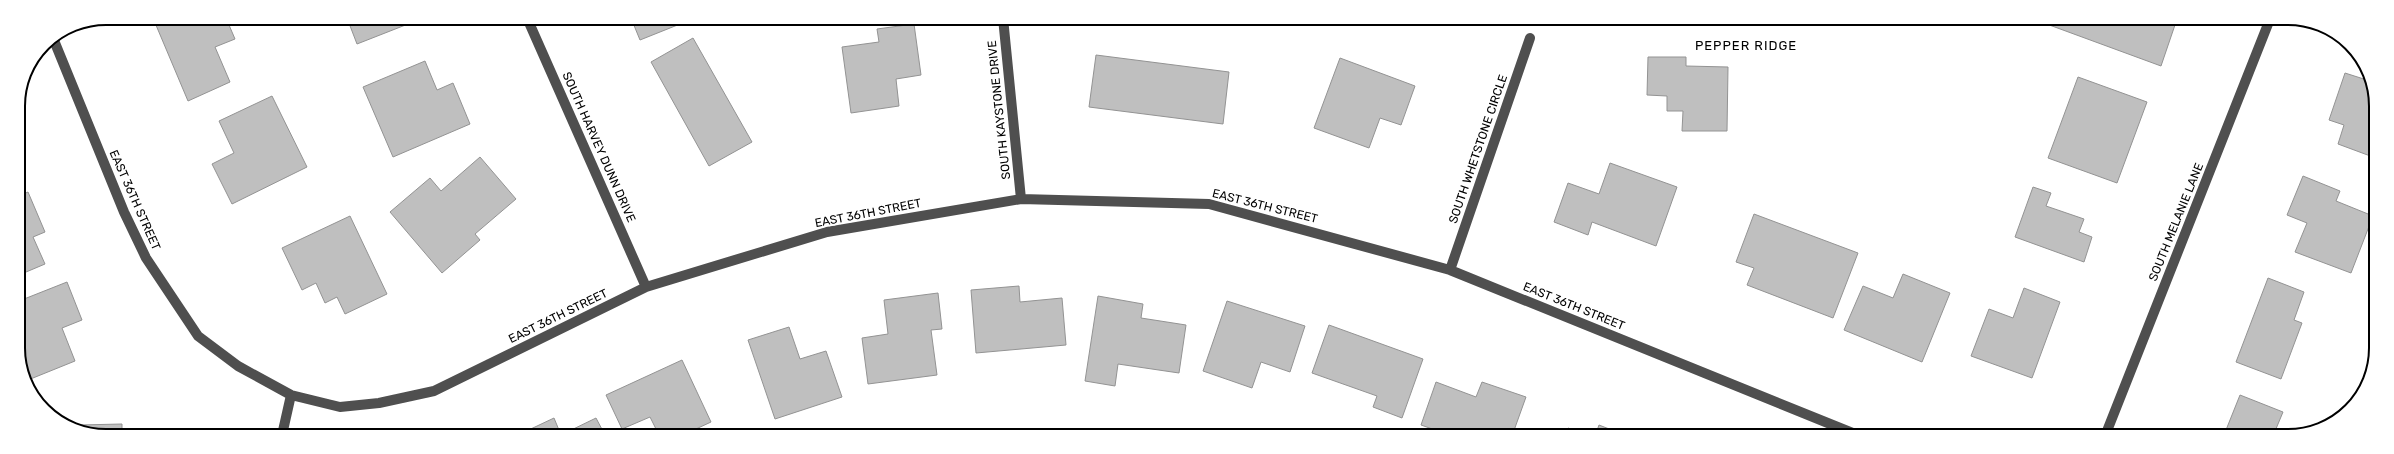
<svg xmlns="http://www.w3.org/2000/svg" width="2394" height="454" font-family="Rubik,sans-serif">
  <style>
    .building { fill: #bfbfbf; stroke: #939393 }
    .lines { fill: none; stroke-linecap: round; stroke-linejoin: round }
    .minor { stroke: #4f4f4f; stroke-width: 10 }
    .labels { text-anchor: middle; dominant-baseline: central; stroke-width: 3.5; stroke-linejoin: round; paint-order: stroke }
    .street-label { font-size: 12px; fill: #000; stroke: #fff }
    .neighbourhood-label { font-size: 13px; letter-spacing: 1px; fill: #000; stroke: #fff }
    .rim { fill: none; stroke: #000; stroke-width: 2 }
  </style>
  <rect width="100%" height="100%" fill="#fff"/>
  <path class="building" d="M153,18H205L207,25L226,18L235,39L215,47L230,82L188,101Z
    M347,18H406L408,24L357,44Z
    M631,18H695L640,40Z
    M1359,18H1373L1370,24Z
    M2033,19H2177L2161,66Z
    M914,24L921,75L896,79L899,106L851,113L842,47L879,42L877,29Z
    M693,38L752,142L709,166L651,62Z
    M1096,55L1229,72L1223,124L1089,107Z
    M1648,57H1686V66L1728,67L1727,131H1682L1683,111H1667V96L1647,95Z
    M1340,58L1415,86L1401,125L1380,118L1369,148L1314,128Z
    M425,61L437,90L453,83L470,124L393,157L363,87Z
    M2345,73L2370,81L2374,88L2373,157L2338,144L2344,125L2329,120Z
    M2078,77L2147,102L2117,183L2048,158Z
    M272,96L307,167L232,204L212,164L234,153L219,121Z
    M480,157L516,199L475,234L480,240L442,273L390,212L430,178L441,191Z
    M1610,163L1677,187L1656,246L1592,222L1588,235L1554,222L1568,183L1599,194Z
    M2303,176L2340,191L2336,201L2373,216L2351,273L2295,252L2307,223L2287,215Z
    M2033,187L2051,193L2046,206L2084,219L2079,232L2092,237L2084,262L2015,237Z
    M28,192L45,232L33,237L45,264L19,275V196Z
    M1754,214L1858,253L1833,318L1747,285L1754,268L1736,262Z
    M350,216L387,294L345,314L337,297L325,303L316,283L302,290L282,248Z
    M1903,274L1950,293L1922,362L1844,330L1863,286L1893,298Z
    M2268,278L2304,292L2294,320L2302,323L2281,379L2236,362Z
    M67,282L82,320L62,328L75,361L28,380L20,366L19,301Z
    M1019,286L1020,302L1062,298L1066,345L976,353L971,290Z
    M2024,288L2060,302L2032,378L1971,356L1989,309L2013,318Z
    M938,293L942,329L931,330L937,375L868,384L862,338L888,334L884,300Z
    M1098,296L1143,304L1141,318L1186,325L1179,373L1118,364L1115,386L1085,381Z
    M1227,301L1305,326L1290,372L1261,362L1252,388L1203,371Z
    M1329,325L1423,359L1402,418L1373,407L1377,396L1312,373Z
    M789,327L800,359L826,351L842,397L775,419L748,340Z
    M682,360L711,422L683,435H659L650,417L622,429L606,395Z
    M1436,382L1476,397L1482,382L1526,397L1512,436H1452L1421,425Z
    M2240,395L2283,412L2273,436H2207L2210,430L2224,435Z
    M554,418L561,435L596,418L605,435H518Z
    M122,424V435H94L79,428V425Z
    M1599,425L1627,436H1595Z
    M1568,428L1589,436H1565Z"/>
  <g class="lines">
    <path class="minor" d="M527,18L646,287
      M1003,18L1021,199
      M53,38L124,212L146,258L198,336L238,366L291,395L340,407L379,403L434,391L646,287L827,232L1021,199L1209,204L1450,270L1860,436
      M1450,270L1530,38
      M282,435L291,395
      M2105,436L2270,19"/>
  </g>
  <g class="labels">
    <g class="street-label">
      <text transform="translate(999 110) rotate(-96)">SOUTH KAYSTONE DRIVE</text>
      <text transform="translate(599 147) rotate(66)">SOUTH HARVEY DUNN DRIVE</text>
      <text transform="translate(1478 149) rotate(-71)">SOUTH WHETSTONE CIRCLE</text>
      <text transform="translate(135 200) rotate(66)">EAST 36TH STREET</text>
      <text transform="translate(1265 206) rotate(14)">EAST 36TH STREET</text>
      <text transform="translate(868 213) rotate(-11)">EAST 36TH STREET</text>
      <text transform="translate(2176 222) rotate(-68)">SOUTH MELANIE LANE</text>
      <text transform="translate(1574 306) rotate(22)">EAST 36TH STREET</text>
      <text transform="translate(558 316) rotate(-26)">EAST 36TH STREET</text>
    </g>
    <g class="neighbourhood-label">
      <text x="1746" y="45">PEPPER RIDGE</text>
    </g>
  </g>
  <path d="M0 0H2394V454H0ZM106 25H2288A81 81 0 0 1 2369 106V348A81 81 0 0 1 2288 429H106A81 81 0 0 1 25 348V106A81 81 0 0 1 106 25Z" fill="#fff" fill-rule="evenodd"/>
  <path class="rim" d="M106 25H2288A81 81 0 0 1 2369 106V348A81 81 0 0 1 2288 429H106A81 81 0 0 1 25 348V106A81 81 0 0 1 106 25Z"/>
</svg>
